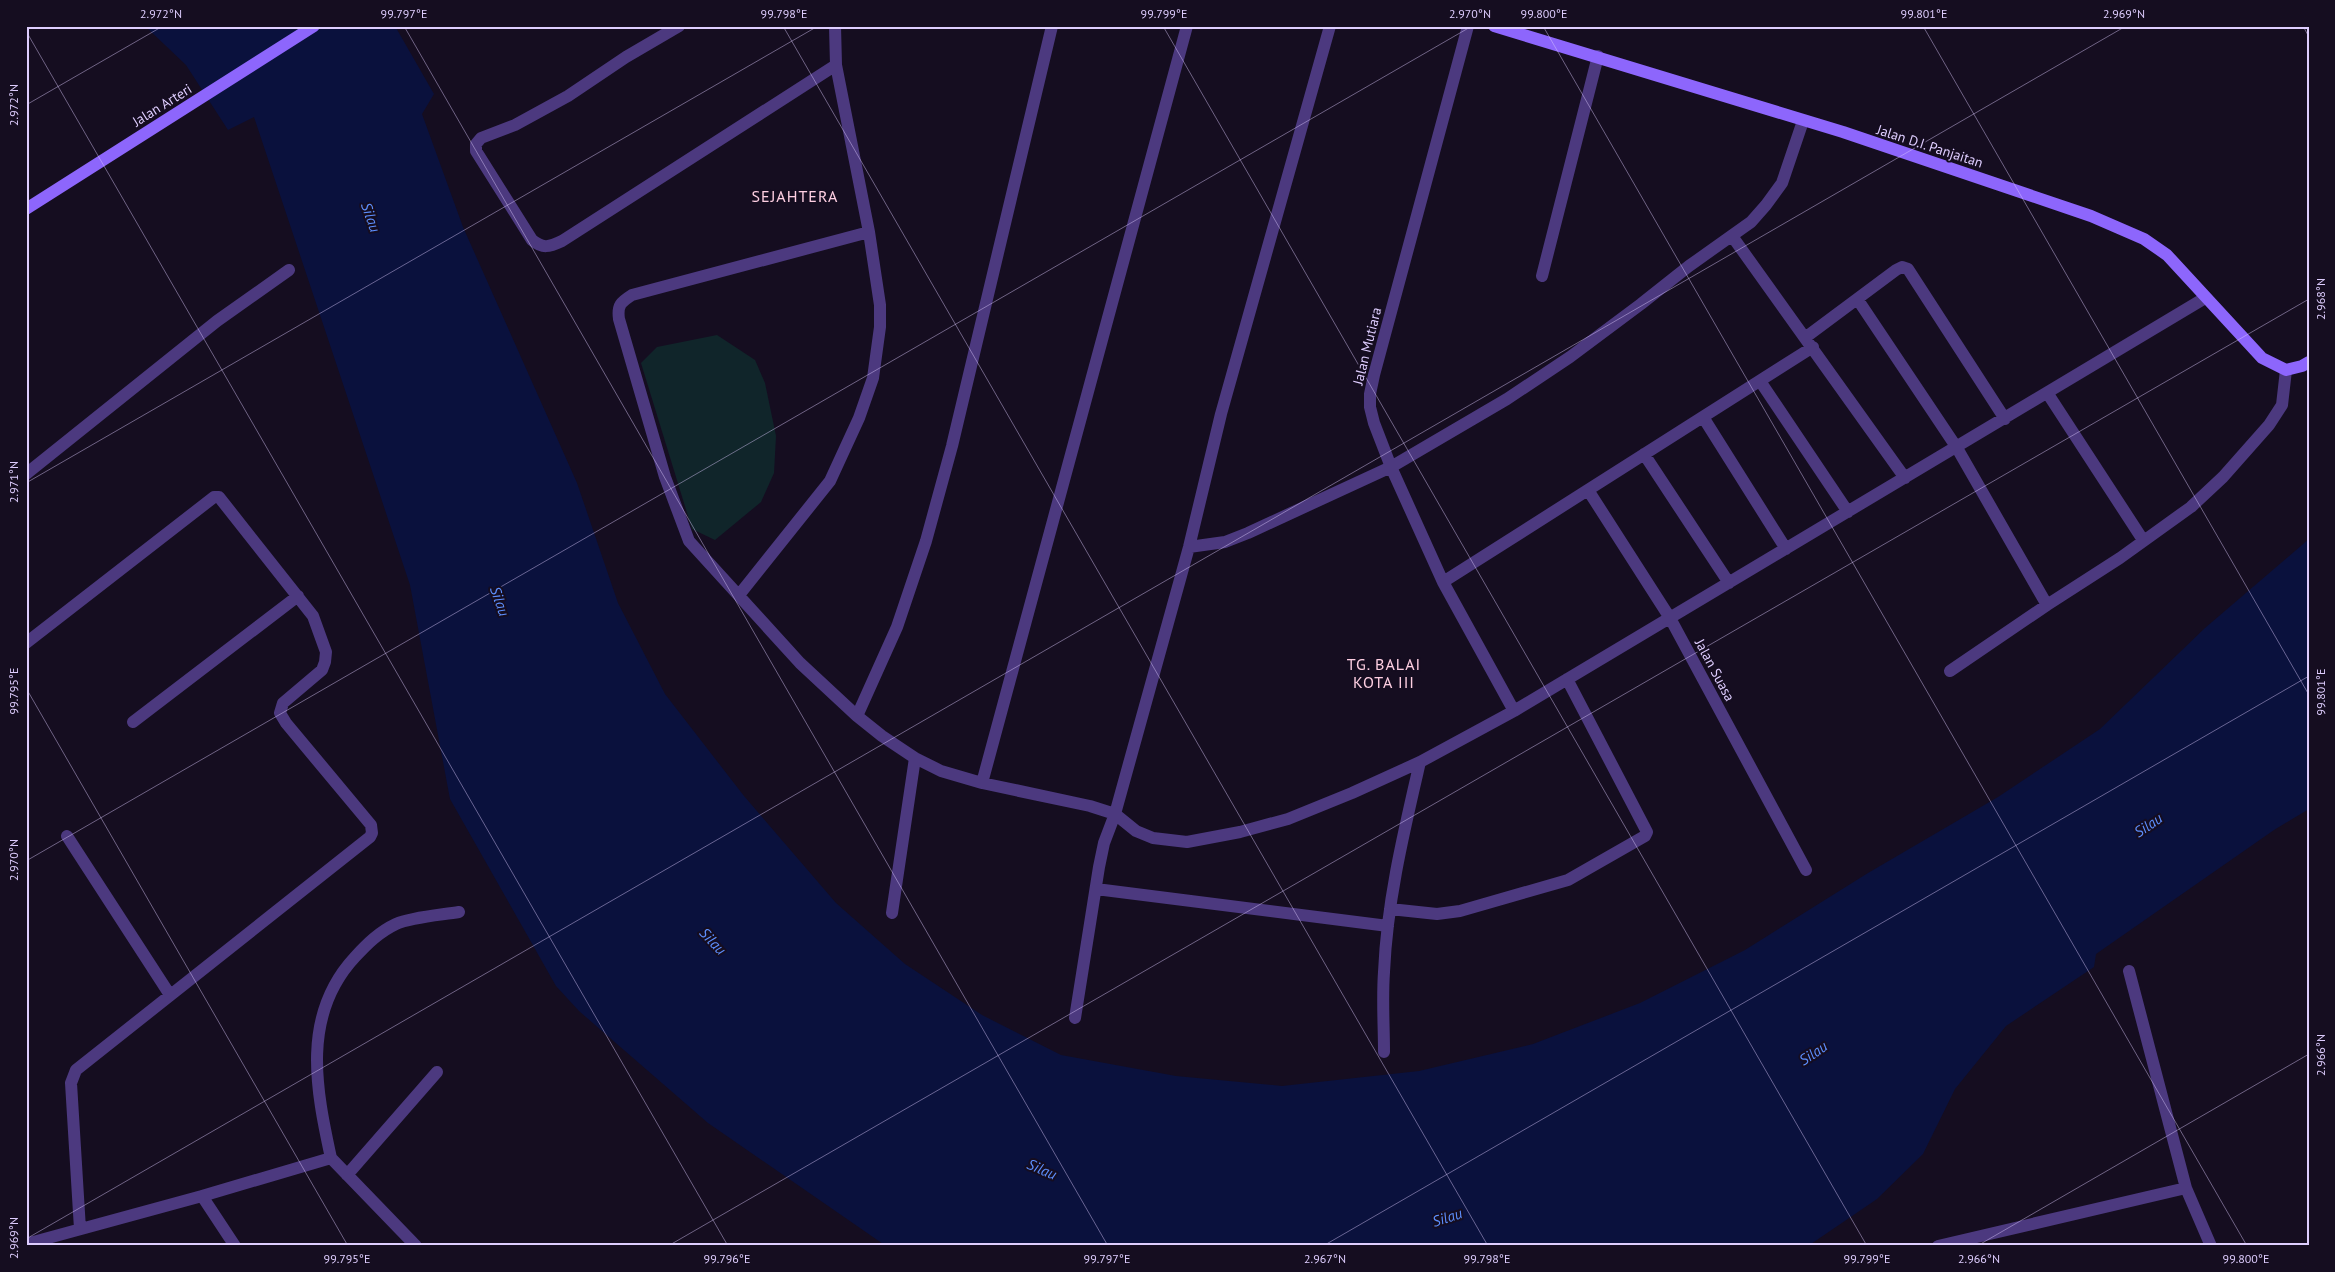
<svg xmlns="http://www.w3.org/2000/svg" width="2335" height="1272" font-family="'PT Sans',sans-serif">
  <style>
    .green { fill: #10252a }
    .water { fill: #0a113d }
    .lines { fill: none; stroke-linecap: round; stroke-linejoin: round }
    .street { stroke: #4c397f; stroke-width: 12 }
    .secondary { stroke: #8d66fc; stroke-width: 12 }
    .ticks { fill: none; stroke: #decdfe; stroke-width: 1; stroke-opacity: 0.45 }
    .labels { text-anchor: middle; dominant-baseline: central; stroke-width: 4; stroke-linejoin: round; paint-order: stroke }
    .street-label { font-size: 14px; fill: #decdfe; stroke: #150d20 }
    .water-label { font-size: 15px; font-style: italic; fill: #5d8efc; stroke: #150d20 }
    .quarter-label { font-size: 16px; letter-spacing: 1px; fill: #fecfe2; stroke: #150d20 }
    .neatline { fill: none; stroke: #decdfe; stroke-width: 2 }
    .ticks-label { font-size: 12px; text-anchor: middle; fill: #decdfe }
  </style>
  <rect width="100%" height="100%" fill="#150d20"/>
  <path class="green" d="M717,335L755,360L765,383L776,436L774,473L761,502L715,540L692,529L641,363L657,347Z"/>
  <path class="water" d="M145,26H395L434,94L422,114L463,227L577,483L618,603L665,694L744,796L836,903L905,964L982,1015L1061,1055L1176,1076L1282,1086L1419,1071L1533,1044L1640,1003L1745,950L1868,873L1998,797L2100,729L2205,628L2309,539V809L2274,830L2096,954L2094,967L2006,1026L1955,1089L1923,1154L1877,1199L1808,1246H886L708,1123L579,1011L556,986L450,799L410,585L254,117L228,130L186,65Z"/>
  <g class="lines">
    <path class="street" d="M679,26L626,57L568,96L515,125L481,138L476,144V151L532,240C543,249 549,247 562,241L836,65
      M1468,26L1374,375L1370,394V407L1374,423L1391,467L1443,582L1514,711
      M869,232L632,295C621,302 617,305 619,319L665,477L689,541L800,663L857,716L882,736L915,758L941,771L982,783L1090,806L1115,814L1136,831L1153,838L1187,842L1240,832L1288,819L1352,793L1420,762L1514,711L2205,298
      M1732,236L1905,478
      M1542,276L1598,56
      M1858,300L1957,448L2047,605L2120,558L2191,507L2223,477L2269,425L2282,405L2286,370
      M1806,337L1896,270L1902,267L1908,269L2005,419
      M1760,381L1848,512
      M2048,394L2143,540
      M1703,417L1786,549
      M1644,454L1729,583
      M26,474L217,321L289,270
      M1588,490L1670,618L1806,870
      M1189,547L1225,542L1248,533L1391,467L1507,399L1570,357L1641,304L1689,266L1751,222L1766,205L1782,183L1803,121
      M1443,582L1813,347
      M739,595L830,481L859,418L873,378L880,327V305L869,232L836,65L835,26
      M26,643L214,497H219L313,616L326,652L325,662L322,670L283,703L280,713L286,723L371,825L372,833L370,837L76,1070L71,1083L80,1229
      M1950,671L2047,605
      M857,716L897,627L926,541L952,446L1052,26
      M133,722L298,596
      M982,783L1187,26
      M67,836L170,995
      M1096,889L1388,926
      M1390,909L1437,914L1460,911L1568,880L1645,836L1647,832L1567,679
      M892,913L915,758
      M2129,971L2186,1188L2211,1246
      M1075,1018L1099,867L1104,843L1115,814L1189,547L1221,414L1330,26
      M1384,1052C1384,1026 1382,999 1384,972C1387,901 1404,831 1420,762
      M331,1158C316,1089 301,1015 355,957C367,944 379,932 396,924C412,917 441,915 459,912
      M347,1175L437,1072
      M202,1196L331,1158L416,1246
      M26,1244L202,1196L235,1246
      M1938,1246L2186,1188"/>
    <path class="secondary" d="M1494,26L1843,132L2091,216L2144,239L2167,255L2262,358L2286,370L2302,366L2309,362
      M26,209L314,26"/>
  </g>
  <path class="ticks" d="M404,26L1108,1246M783,26L1488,1246M1163,26L1867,1246M1543,26L2247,1246M1923,26L2309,695M2303,26L2309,37M26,31L728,1246M26,105L163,26M26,483L818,26M26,688L348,1246M26,861L1472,26M26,1239L2126,26M668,1246L2309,299M1323,1246L2309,676M1977,1246L2309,1054"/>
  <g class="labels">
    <g class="street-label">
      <text transform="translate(162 105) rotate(-32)">Jalan Arteri</text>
      <text transform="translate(1930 146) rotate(18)">Jalan D.I. Panjaitan</text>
      <text transform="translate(1367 346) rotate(-76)">Jalan Mutiara</text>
      <text transform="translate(1715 670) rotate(62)">Jalan Suasa</text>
    </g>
    <g class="water-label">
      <text transform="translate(371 217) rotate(71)">Silau</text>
      <text transform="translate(500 601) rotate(71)">Silau</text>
      <text transform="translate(2148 825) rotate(-34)">Silau</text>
      <text transform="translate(713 941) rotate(47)">Silau</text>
      <text transform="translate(1813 1053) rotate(-34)">Silau</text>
      <text transform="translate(1042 1169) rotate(23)">Silau</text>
      <text transform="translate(1447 1217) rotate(-18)">Silau</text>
    </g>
    <g class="quarter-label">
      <text x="795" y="196">SEJAHTERA</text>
      <text x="1384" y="664">TG. BALAI<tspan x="1384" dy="18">KOTA III</tspan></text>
    </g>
  </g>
  <rect width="2335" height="1272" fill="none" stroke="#150d20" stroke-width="55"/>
  <rect x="28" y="28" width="2280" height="1216" class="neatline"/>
  <g class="ticks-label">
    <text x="161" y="18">2.972°N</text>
    <text x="404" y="18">99.797°E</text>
    <text x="784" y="18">99.798°E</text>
    <text x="1164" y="18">99.799°E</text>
    <text x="1470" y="18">2.970°N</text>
    <text x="1544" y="18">99.800°E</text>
    <text x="1924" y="18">99.801°E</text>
    <text x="2124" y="18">2.969°N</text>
    <text transform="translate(14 105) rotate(-90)" y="4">2.972°N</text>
    <text transform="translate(2321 299) rotate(-90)" y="4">2.968°N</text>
    <text transform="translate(14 482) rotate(-90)" y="4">2.971°N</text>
    <text transform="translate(14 691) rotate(-90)" y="4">99.795°E</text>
    <text transform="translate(2321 692) rotate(-90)" y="4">99.801°E</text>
    <text transform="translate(14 860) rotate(-90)" y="4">2.970°N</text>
    <text transform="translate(2321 1055) rotate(-90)" y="4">2.966°N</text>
    <text transform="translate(14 1238) rotate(-90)" y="4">2.969°N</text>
    <text x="347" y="1263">99.795°E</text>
    <text x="727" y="1263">99.796°E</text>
    <text x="1107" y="1263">99.797°E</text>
    <text x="1325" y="1263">2.967°N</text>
    <text x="1487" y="1263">99.798°E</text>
    <text x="1867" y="1263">99.799°E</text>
    <text x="1979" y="1263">2.966°N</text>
    <text x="2246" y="1263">99.800°E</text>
  </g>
</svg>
